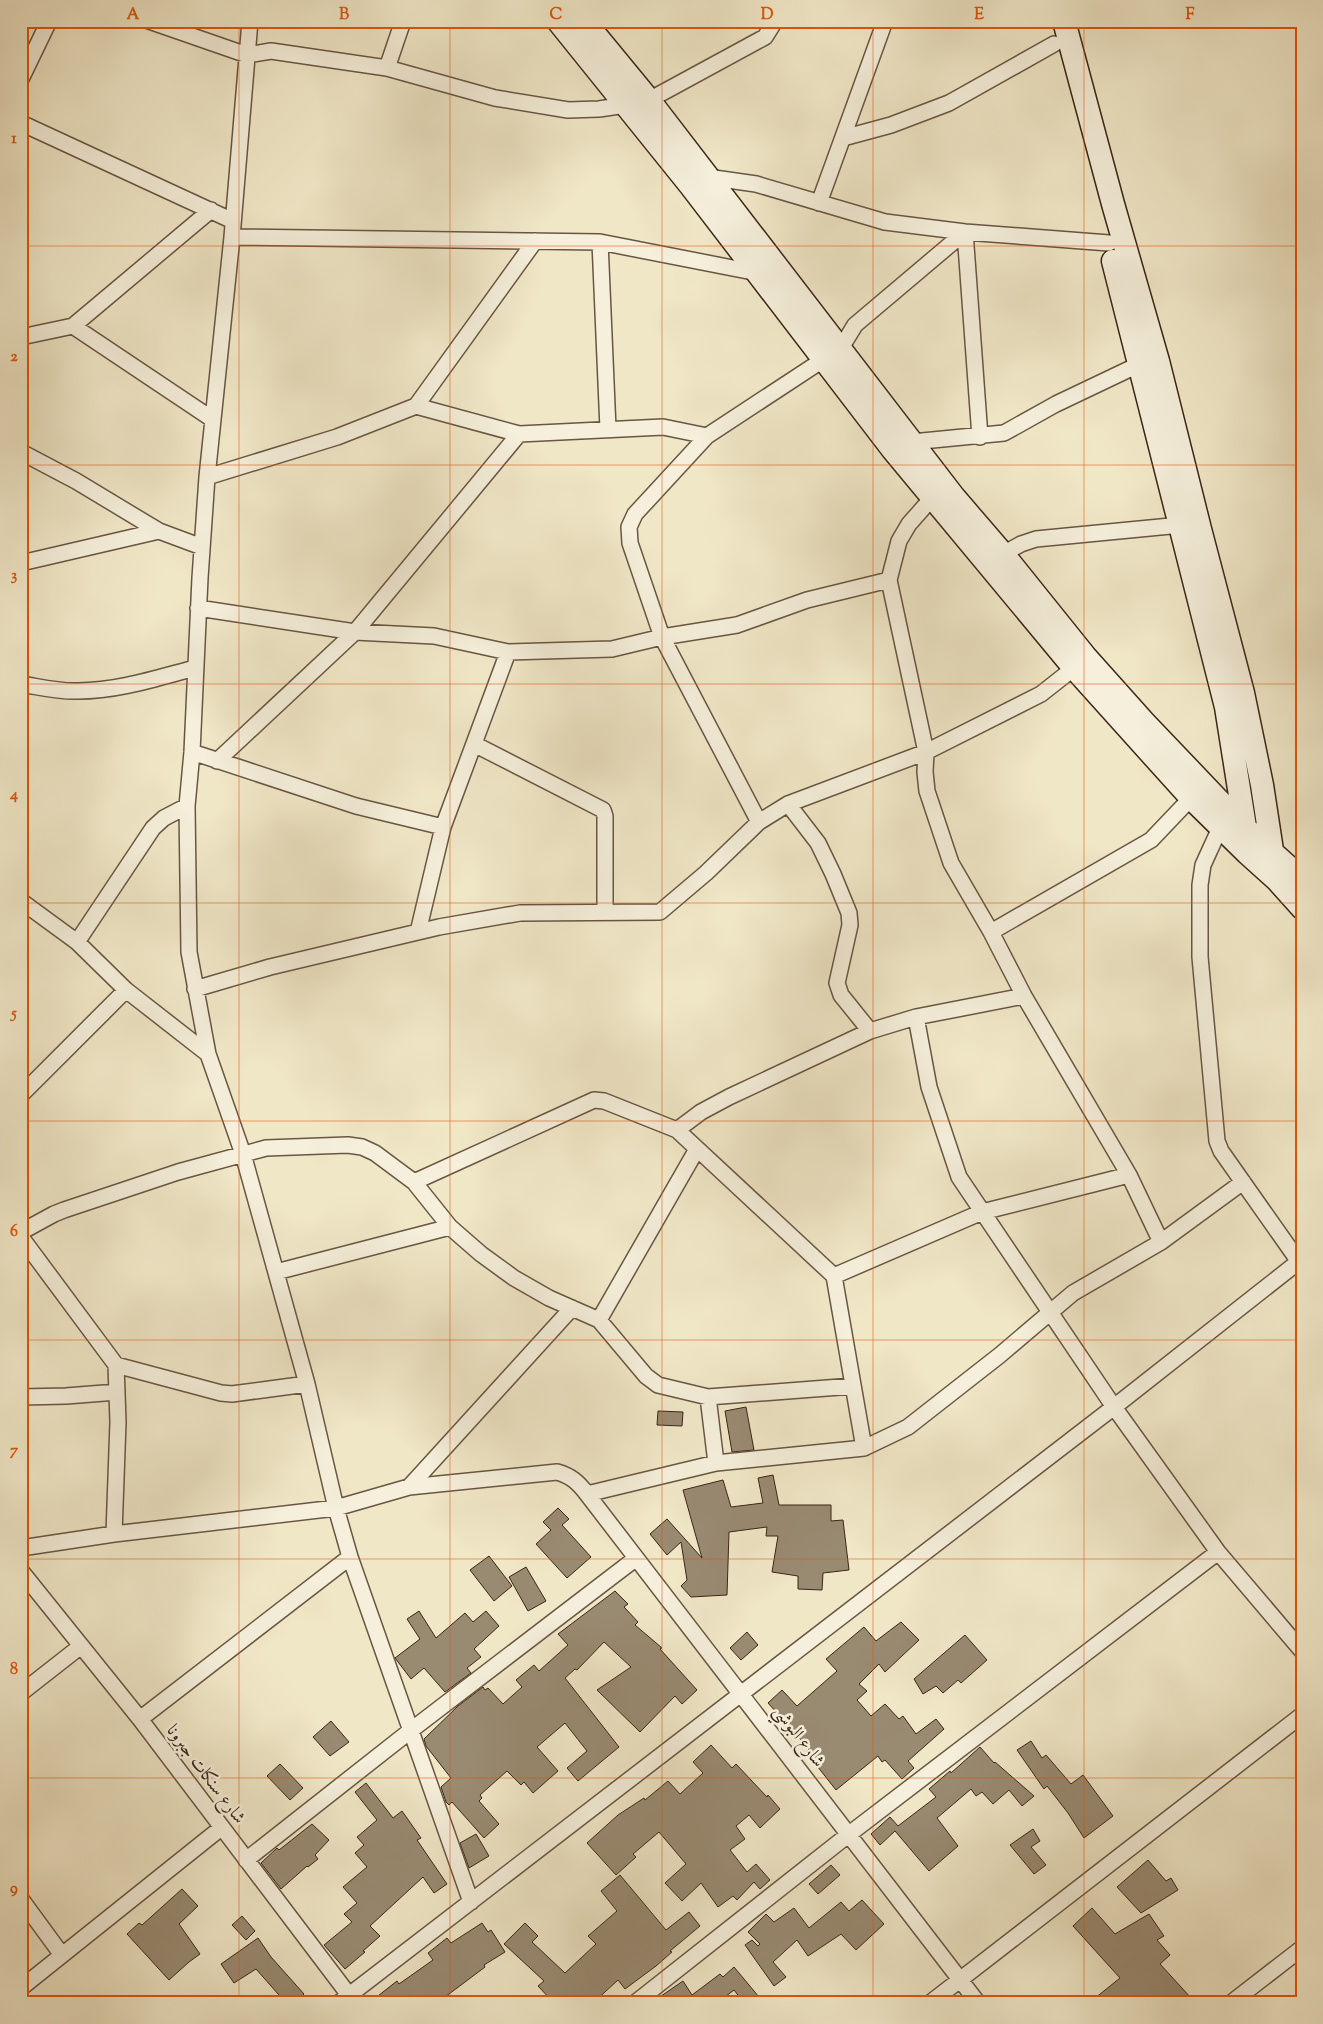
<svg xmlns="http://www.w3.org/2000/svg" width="1323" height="2024" font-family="'Sorts Mill Goudy',Amiri,serif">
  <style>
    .building { fill: #998a72; stroke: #3a2516 }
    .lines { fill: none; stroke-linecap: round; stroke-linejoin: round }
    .street-casing { stroke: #685642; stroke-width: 18 }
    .secondary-casing { stroke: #3a2516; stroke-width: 25 }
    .street { stroke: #f5efdb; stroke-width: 15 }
    .secondary { stroke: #f5efdb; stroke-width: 22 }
    .grid { fill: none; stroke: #df560c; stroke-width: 1; stroke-opacity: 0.55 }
    .labels { text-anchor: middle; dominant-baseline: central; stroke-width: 5; stroke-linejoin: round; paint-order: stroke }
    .street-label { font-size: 18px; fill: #3a2516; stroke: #f5efdb }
    .neatline { fill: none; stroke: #df560c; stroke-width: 2 }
    .grid-label { font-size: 16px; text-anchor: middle; font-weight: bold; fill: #df560c }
  </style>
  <rect width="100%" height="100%" fill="#f0e7c7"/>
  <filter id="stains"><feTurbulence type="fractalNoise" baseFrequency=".004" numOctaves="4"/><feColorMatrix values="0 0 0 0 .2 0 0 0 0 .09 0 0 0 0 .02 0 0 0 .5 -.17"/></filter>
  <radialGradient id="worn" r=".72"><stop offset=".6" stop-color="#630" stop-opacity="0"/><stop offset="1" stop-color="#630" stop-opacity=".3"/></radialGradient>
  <path class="building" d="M746,1407L754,1450L732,1452L725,1411Z
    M658,1411L683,1412L682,1426L657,1425Z
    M773,1475L779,1505H831V1521L843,1520L849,1570L823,1573L822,1590L798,1589V1576L772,1572L778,1536H766L767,1527L729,1532L727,1595L691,1597L681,1586L687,1580L681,1542L667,1555L650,1534L667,1519L702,1558L683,1490L723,1480L731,1507L763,1503L758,1478Z
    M558,1508L569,1519L562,1525L591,1557L567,1578L536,1544L551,1530L543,1522Z
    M489,1556L512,1586L494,1601L470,1570Z
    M526,1567L546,1601L528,1611L509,1577Z
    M615,1591L628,1604L624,1607L638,1622L635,1625L662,1648L660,1649L697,1690L682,1704L675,1696L640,1732L597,1690L631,1667L604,1642L577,1670L575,1669L565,1678L619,1747L578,1781L567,1768L587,1751L565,1723L537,1747L558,1771L533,1793L524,1782L521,1785L507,1771L480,1795L482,1798L479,1801L499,1824L484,1838L452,1802L449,1805L446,1802L441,1787L451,1778L426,1746L424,1739L458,1706L483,1687L485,1690L488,1688L503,1704L522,1687L516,1680L534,1665L539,1671L568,1645L558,1634Z
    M419,1611L436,1638L465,1613L473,1622L486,1611L499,1626L474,1649L481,1657L467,1668L471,1673L445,1692L424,1668L411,1679L395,1658L420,1639L407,1619Z
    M901,1622L919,1640L885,1672L879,1664L859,1684L867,1691L857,1700L871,1716L885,1704L899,1719L903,1716L916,1734L936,1719L944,1729L908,1761L914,1768L902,1779L885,1760L882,1762L878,1756L836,1790L806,1752L809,1749L768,1703L782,1690L797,1706L837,1671L826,1659L864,1627L876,1641Z
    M747,1632L758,1645L741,1660L730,1648Z
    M965,1635L987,1660L961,1683L958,1680L943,1693L936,1686L923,1694L914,1679Z
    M331,1721L349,1742L330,1756L313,1737Z
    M1031,1741L1042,1758L1046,1755L1071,1784L1083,1775L1113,1816L1084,1838L1068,1813L1047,1786L1044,1789L1017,1750Z
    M711,1745L732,1768L736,1764L767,1797L768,1795L780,1809L760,1828L749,1815L736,1826L745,1839L730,1850L747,1872L756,1864L770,1880L760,1889L754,1882L737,1900L733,1896L718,1907L701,1883L682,1901L665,1883L686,1864L659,1832L633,1854L636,1857L616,1875L587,1843L618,1815L644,1798L645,1800L668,1781L680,1794L703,1773L693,1762Z
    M980,1747L994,1763L995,1762L1034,1796L1022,1806L1009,1790L993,1804L982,1792L976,1796L971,1789L937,1818L958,1846L929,1871L895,1831L880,1845L871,1834L890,1817L898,1826L936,1797L929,1789L950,1771L951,1773Z
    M280,1764L303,1788L290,1800L267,1776Z
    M366,1783L393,1818L402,1811L421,1838L417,1840L447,1884L434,1893L423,1877L370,1926L380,1936L363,1951L365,1952L345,1969L324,1945L352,1922L344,1914L357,1903L343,1887L367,1867L355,1853L364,1845L357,1837L377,1820L355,1792Z
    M312,1824L329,1840L315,1855L318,1859L308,1867L307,1866L281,1889L261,1863L277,1848L279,1850Z
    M1033,1829L1040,1841L1031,1847L1046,1865L1034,1874L1010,1845Z
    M476,1834L489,1856L469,1868L460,1843Z
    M1148,1860L1166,1881L1171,1878L1178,1890L1141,1913L1117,1887Z
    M831,1865L840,1875L818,1894L809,1884Z
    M620,1875L666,1930L689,1912L700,1926L670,1951L672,1952L656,1966L625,1989L618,1980L593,2003H554L538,1986L544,1981L504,1944L525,1923L538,1936L532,1942L565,1973L596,1944L588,1936L617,1911L601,1891Z
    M182,1889L198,1906L179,1924L200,1954L189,1962L169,1980L127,1934L139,1923L142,1925Z
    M862,1900L884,1924L856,1950L841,1934L808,1956L797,1940L773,1962L786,1977L774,1986L745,1945L752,1940L758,1946L760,1944L748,1932L766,1914L774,1922L794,1908L809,1928L841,1902L849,1911Z
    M1092,1908L1115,1934L1149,1914L1164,1936L1157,1940L1170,1955L1160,1964L1192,1999L1182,2003H1089L1120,1978L1073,1926Z
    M242,1916L255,1931L246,1940L232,1925Z
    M482,1923L488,1932L491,1930L505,1952L484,1965L485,1967L437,2003H369L397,1981L399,1984L433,1960L428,1953L447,1938L451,1943Z
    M258,1938L271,1957L304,1994L294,2003H286L256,1969L234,1983L221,1964Z
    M734,1967L759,1997L751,2003H744L734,1990L717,2003H651L683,1981L692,1995L720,1974L723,1977Z"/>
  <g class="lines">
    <defs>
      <path id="street" d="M149,21L247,55L271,51L387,68L495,98L568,110L599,109L626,105
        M250,21L232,237L207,477L200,578L192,752L187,806L189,952L208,1054L243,1154L307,1384L336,1508L350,1557L471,1902
        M387,68L403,21
        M21,79L49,21
        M649,100L765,37L775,21
        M21,123L233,221
        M843,138L891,125L949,103L1054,44
        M707,177L756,184L885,222L965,232L1109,243
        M819,203L885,21
        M965,232L980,437
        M232,237L600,242L758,273
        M600,242L608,429
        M73,326L212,419
        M21,337L73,326L211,210
        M416,406L519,434L663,427L707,436
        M912,442L1004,433L1056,404L1140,364
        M21,452L76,481L159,531
        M207,477L337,437L416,406L535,241
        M932,498L909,524L899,541L889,580L926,752L925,772L927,791L951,863L991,932L1024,996L1129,1175L1161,1242
        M1003,554L1021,544L1036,539L1181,525
        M21,563L159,531L202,547
        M198,608L355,632L434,636L508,652L612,649L662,637L737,625L807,600L889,580
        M21,684C40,687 59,692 78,691C118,691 157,678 195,668
        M474,744L603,810L605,816V912
        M192,752L356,806L443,827
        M217,761L355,632L519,434
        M788,804L818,843L833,874L849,913L850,925L837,983L841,995L870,1031
        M1224,819L1203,865L1200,885V957L1217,1141L1221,1151L1302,1266
        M759,822L662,637L630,543L629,527L635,514L707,436L841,348L855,325L965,232
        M21,901L77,942L126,990L208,1054
        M418,932L443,827L508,652
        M991,932L1151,840L1191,798L1198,794
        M77,942L153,828L164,818L187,806
        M195,989L270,967L439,927L520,913L660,912L706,873L759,822L788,804L926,752L1041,694L1074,668
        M916,1017L929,1087L959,1177L1114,1407L1218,1552L1302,1651
        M21,1095L126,990
        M677,1130L701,1112L729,1097L870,1031L916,1017L1024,996
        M414,1182L594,1100L604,1101L677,1130L834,1276L864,1448
        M21,1232L54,1214L64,1210L178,1172L266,1148L348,1145L362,1147L375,1153L414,1182L450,1227L481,1254L514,1278L549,1298L599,1320L646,1376L658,1385L708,1397L716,1463L864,1448L908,1427L1000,1355L1073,1293L1161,1242L1243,1182
        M21,1237L116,1365L221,1393L232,1394L307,1384
        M276,1272L450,1227
        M834,1276L982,1212L1129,1175
        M599,1320L697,1149
        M21,1397L66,1396L117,1392
        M708,1397L853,1386
        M409,1487L572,1308
        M587,1494L716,1463
        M114,1534L118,1422L116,1365
        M21,1548L114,1534L336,1508L409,1487L557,1472C571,1476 578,1482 587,1494L978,2003
        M21,1571L140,1719L355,2003
        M21,1693L81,1646
        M140,1719L350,1557
        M246,1860L410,1731L635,1559
        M21,1899L62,1955
        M21,1988L221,1828
        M339,2003L1114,1407L1302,1259
        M635,2003L848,1835L1218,1552
        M930,2003L1302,1715
        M1231,2003L1302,1948"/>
      <path id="secondary" d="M558,21L690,185L893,450L1074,668L1191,798L1247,853L1277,880L1302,908
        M584,21L649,100L954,497L1003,554L1085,656L1144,722L1245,828L1302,879
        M1064,21L1113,204L1158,361L1200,529L1243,693L1262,785L1273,857
        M1113,261L1226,707L1246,833"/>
    </defs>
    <use href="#street" class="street-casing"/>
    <use href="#secondary" class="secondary-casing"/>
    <use href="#street" class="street"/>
    <use href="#secondary" class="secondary"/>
  </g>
  <path class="grid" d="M239,21V2003M450,21V2003M662,21V2003M873,21V2003M1084,21V2003M21,246H1302M21,465H1302M21,684H1302M21,903H1302M21,1121H1302M21,1340H1302M21,1559H1302M21,1778H1302"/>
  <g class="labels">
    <g class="street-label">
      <text transform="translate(798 1737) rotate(53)">شارع البوشي</text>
      <text transform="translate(205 1775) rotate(53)">شارع سنكات جبرونا</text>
    </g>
  </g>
  <rect width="1323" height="2024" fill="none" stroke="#f0e7c7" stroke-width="55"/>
  <rect x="28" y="28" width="1268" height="1968" class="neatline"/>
  <g class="grid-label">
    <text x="133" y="19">A</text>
    <text x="344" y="19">B</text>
    <text x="556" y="19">C</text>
    <text x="767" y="19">D</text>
    <text x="979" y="19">E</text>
    <text x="1190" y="19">F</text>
    <text x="14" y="143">1</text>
    <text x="14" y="361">2</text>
    <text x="14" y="580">3</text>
    <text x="14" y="799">4</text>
    <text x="14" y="1018">5</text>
    <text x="14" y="1236">6</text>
    <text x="14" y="1455">7</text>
    <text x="14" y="1674">8</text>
    <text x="14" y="1893">9</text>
  </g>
  <rect width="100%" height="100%" filter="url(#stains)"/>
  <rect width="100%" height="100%" fill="url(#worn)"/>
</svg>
